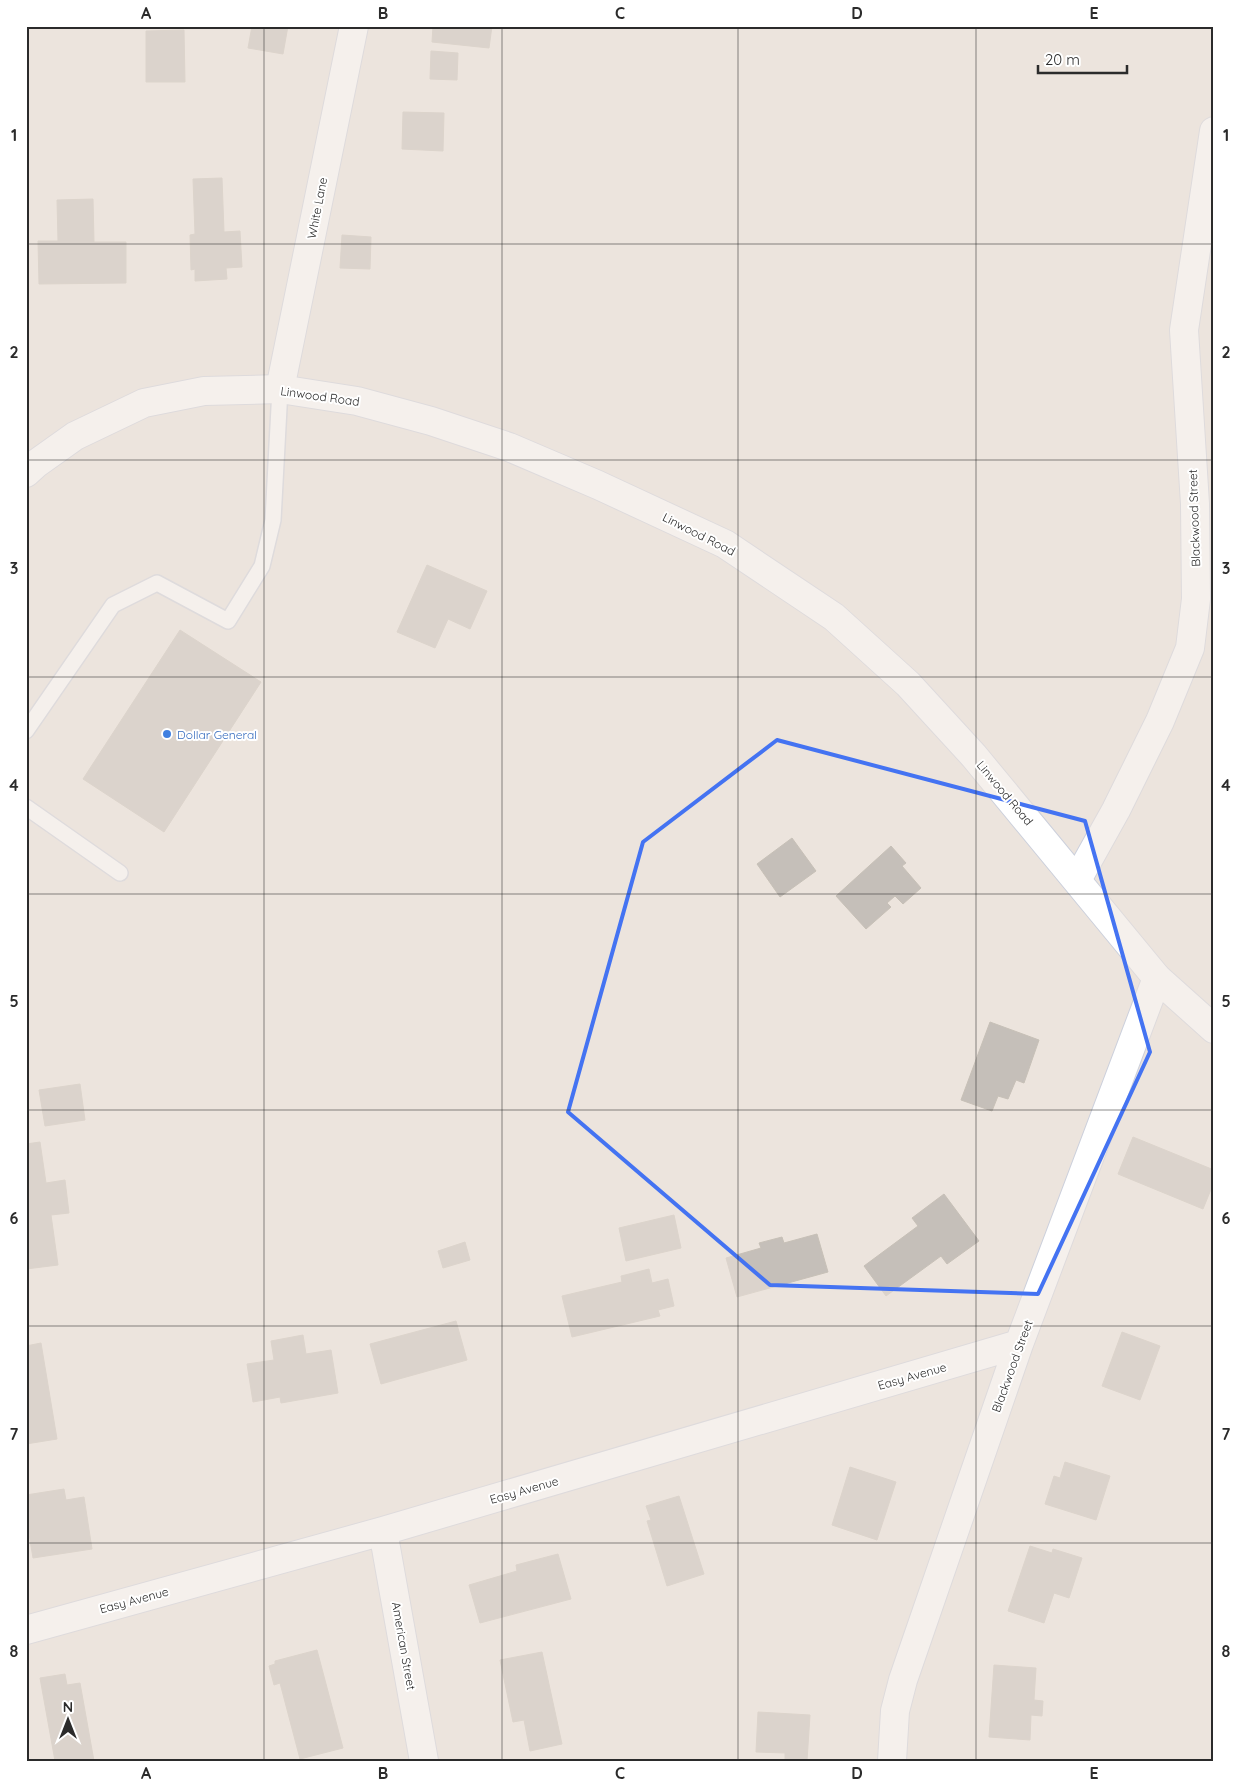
<svg xmlns="http://www.w3.org/2000/svg" width="1240" height="1787" font-family="Quicksand,sans-serif">
  <style>
    .building { fill: #c5bfb9; stroke: #c7c0b7 }
    .lines { fill: none; stroke-linecap: round; stroke-linejoin: round }
    .service-casing { stroke: #ccd0dc; stroke-width: 18 }
    .minor-casing { stroke: #ccd0dc; stroke-width: 30 }
    .secondary-casing { stroke: #ccd0dc; stroke-width: 30 }
    .service { stroke: #fff; stroke-width: 15 }
    .minor { stroke: #fff; stroke-width: 28 }
    .secondary { stroke: #fff; stroke-width: 28 }
    .marked { fill: none; stroke: #4473f2; stroke-width: 4; stroke-linejoin: round }
    .grid { fill: none; stroke: #2b2b2b; stroke-width: 1; stroke-opacity: 0.55 }
    .shop-dot { fill: #3f7fe0; stroke: #fff; stroke-width: 2 }
    .labels { text-anchor: middle; dominant-baseline: central; stroke-width: 4; stroke-linejoin: round; paint-order: stroke }
    .street-label { font-size: 12px; fill: #2b2b2b; stroke: #fff }
    .shop-label { font-size: 12px; fill: #366cbe; stroke: #fff; text-anchor: start }
    .neatline { fill: none; stroke: #2b2b2b; stroke-width: 2 }
    .grid-label { font-size: 16px; text-anchor: middle; font-weight: bold; fill: #2b2b2b }
  </style>
  <rect width="100%" height="100%" fill="#ece4dd"/>
  <path class="building" d="M252,26H288L283,54L248,48Z
    M433,26H492L489,48L432,42Z
    M184,30L185,82H146V31Z
    M431,51L458,53L457,80L430,79Z
    M403,112L444,113L443,151L402,149Z
    M222,178L224,232L240,231L242,267L226,268L227,279L195,281V269L191,270L190,235L195,234L193,179Z
    M93,199L94,242H126V283L39,284L38,241H58L57,200Z
    M342,235L371,237L370,269L340,268Z
    M427,565L487,591L470,629L448,619L435,648L397,632Z
    M180,630L261,682L164,832L83,779Z
    M792,838L816,871L780,897L757,864Z
    M891,846L906,863L902,866L921,888L903,904L895,896L887,903L891,907L866,929L836,896Z
    M990,1022L1039,1040L1024,1083L1016,1080L1008,1099L998,1096L992,1111L961,1100Z
    M80,1084L85,1120L45,1126L39,1090Z
    M1133,1137L1214,1170V1182L1203,1209L1118,1174Z
    M40,1142L46,1183L65,1180L69,1213L51,1215L58,1265L26,1269V1144Z
    M944,1194L979,1241L947,1264L941,1256L886,1296L864,1266L918,1226L912,1218Z
    M674,1215L681,1248L626,1261L619,1228Z
    M817,1234L828,1272L737,1297L726,1258L761,1248L759,1243L782,1237L784,1243Z
    M465,1242L470,1260L443,1268L438,1251Z
    M649,1269L652,1283L668,1279L674,1306L658,1310L660,1316L572,1337L562,1296L622,1282L621,1276Z
    M456,1321L467,1360L381,1384L370,1344Z
    M1122,1332L1160,1346L1140,1400L1102,1386Z
    M303,1335L306,1354L331,1350L338,1393L281,1403L280,1397L253,1402L247,1364L274,1360L271,1341Z
    M41,1343L57,1439L26,1444V1346Z
    M1065,1462L1110,1476L1096,1520L1045,1504L1054,1476L1060,1478Z
    M850,1467L896,1482L877,1540L832,1525Z
    M64,1489L66,1500L84,1497L92,1549L33,1558L26,1516V1495Z
    M679,1496L704,1574L667,1586L647,1521L651,1520L646,1506Z
    M1030,1546L1052,1553L1053,1549L1082,1558L1069,1598L1054,1593L1044,1623L1008,1611Z
    M558,1554L571,1599L480,1623L469,1585L517,1571L516,1565Z
    M317,1650L343,1748L300,1759L280,1683L274,1685L269,1666L275,1664V1661Z
    M542,1652L562,1744L530,1751L524,1720L513,1722L500,1660Z
    M994,1665L1036,1668L1034,1700L1043,1701L1042,1716L1031,1715L1030,1740L989,1737Z
    M65,1674L67,1685L80,1683L94,1761H55L40,1678Z
    M758,1712L810,1715L807,1761H785V1753L756,1752Z"/>
  <g class="lines">
    <defs>
      <path id="service" d="M26,731L113,605L157,583L228,621L262,566L273,520L280,389
        M26,807L120,873"/>
      <path id="minor" d="M280,389L354,26
        M1077,880L1116,810L1160,721L1190,648L1196,599L1195,504L1184,330L1214,131
        M383,1531L424,1761
        M26,1630L383,1531L1019,1344
        M892,1761L895,1711L903,1680L1019,1344L1157,978"/>
      <path id="secondary" d="M26,473L37,463L75,436L144,403L204,391L280,389L357,401L431,421L509,447L598,485L725,544L834,617L908,684L974,756L1157,978L1214,1029"/>
    </defs>
    <use href="#service" class="service-casing"/>
    <use href="#minor" class="minor-casing"/>
    <use href="#secondary" class="secondary-casing"/>
    <use href="#service" class="service"/>
    <use href="#minor" class="minor"/>
    <use href="#secondary" class="secondary"/>
  </g>
  <path d="M0 0H1240V1787H0ZM777,740L1085,821L1150,1052L1038,1294L770,1285L568,1112L643,842Z" fill="#ece4dd" fill-opacity=".55" fill-rule="evenodd"/>
  <path class="marked" d="M777,740L1085,821L1150,1052L1038,1294L770,1285L568,1112L643,842Z"/>
  <path class="grid" d="M264,26V1761M502,26V1761M738,26V1761M976,26V1761M26,244H1214M26,460H1214M26,677H1214M26,894H1214M26,1110H1214M26,1326H1214M26,1543H1214"/>
  <circle class="shop-dot" cx="167" cy="734" r="5"/>
  <g class="labels">
    <g class="street-label">
      <text transform="translate(317 208) rotate(-79)">White Lane</text>
      <text transform="translate(320 396) rotate(8)">Linwood Road</text>
      <text transform="translate(1194 518) rotate(-92)">Blackwood Street</text>
      <text transform="translate(699 534) rotate(27)">Linwood Road</text>
      <text transform="translate(1005 793) rotate(50)">Linwood Road</text>
      <text transform="translate(1012 1366) rotate(-70)">Blackwood Street</text>
      <text transform="translate(912 1376) rotate(-16)">Easy Avenue</text>
      <text transform="translate(524 1490) rotate(-16)">Easy Avenue</text>
      <text transform="translate(134 1600) rotate(-15)">Easy Avenue</text>
      <text transform="translate(404 1646) rotate(80)">American Street</text>
    </g>
    <g class="shop-label">
      <text x="177" y="734">Dollar General</text>
    </g>
  </g>
  <rect width="1240" height="1787" fill="none" stroke="#ffffff" stroke-width="55"/>
  <g transform="translate(68 1720)" stroke="#ffffff" stroke-width="4" paint-order="stroke">
  <path d="M0-4L9 19L0 12L-9 19Z" fill="#2b2b2b"/>
  <text y="-8" font-size="14" font-weight="bold" text-anchor="middle" fill="#2b2b2b">N</text>
  </g>
  <path d="M1038 65v8h89v-8" fill="none" stroke="#2b2b2b" stroke-width="2.5"/>
  <text x="1045" y="65" font-size="15" fill="#2b2b2b" stroke="#ffffff" stroke-width="4" paint-order="stroke">20 m</text>
  <rect x="28" y="28" width="1184" height="1732" class="neatline"/>
  <g class="grid-label">
    <text x="146" y="19">A</text>
    <text x="383" y="19">B</text>
    <text x="620" y="19">C</text>
    <text x="857" y="19">D</text>
    <text x="1094" y="19">E</text>
    <text x="14" y="141">1</text>
    <text x="1226" y="141">1</text>
    <text x="14" y="358">2</text>
    <text x="1226" y="358">2</text>
    <text x="14" y="574">3</text>
    <text x="1226" y="574">3</text>
    <text x="14" y="791">4</text>
    <text x="1226" y="791">4</text>
    <text x="14" y="1007">5</text>
    <text x="1226" y="1007">5</text>
    <text x="14" y="1224">6</text>
    <text x="1226" y="1224">6</text>
    <text x="14" y="1440">7</text>
    <text x="1226" y="1440">7</text>
    <text x="14" y="1657">8</text>
    <text x="1226" y="1657">8</text>
    <text x="146" y="1779">A</text>
    <text x="383" y="1779">B</text>
    <text x="620" y="1779">C</text>
    <text x="857" y="1779">D</text>
    <text x="1094" y="1779">E</text>
  </g>
</svg>
